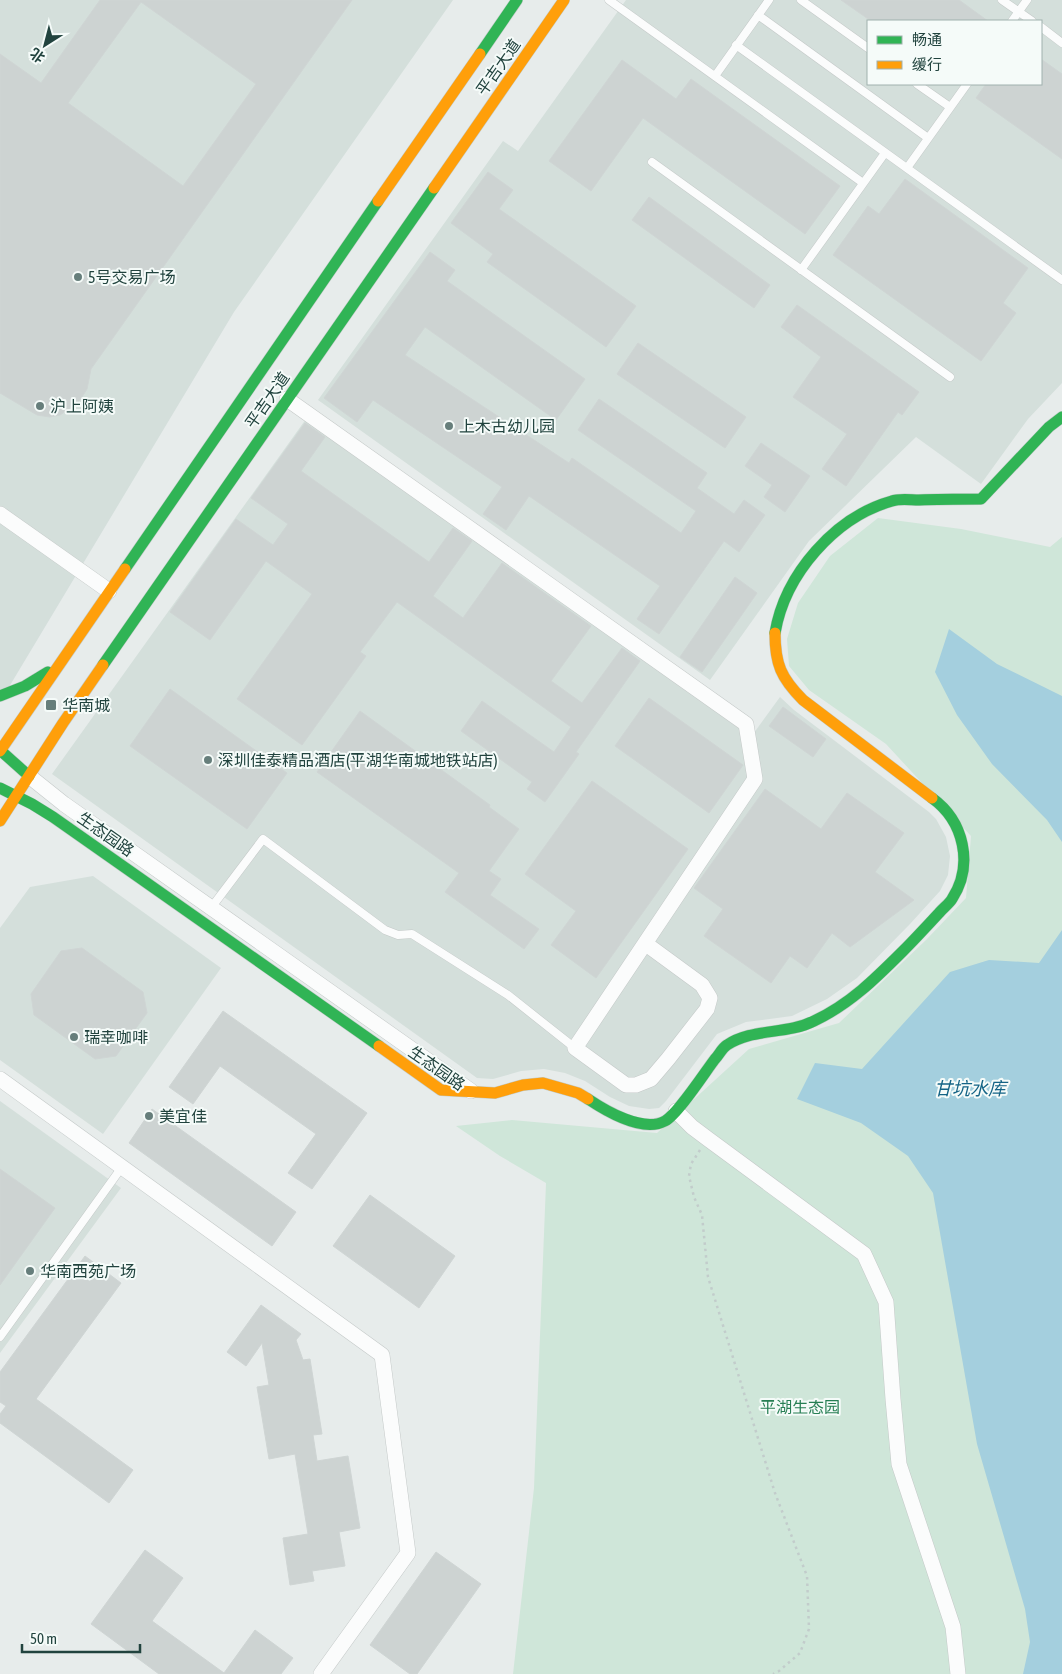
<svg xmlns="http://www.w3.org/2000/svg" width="1062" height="1674" font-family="'Asap Condensed','Noto Sans SC',sans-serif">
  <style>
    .built { fill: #d4dfdb; fill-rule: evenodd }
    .green { fill: #cfe6d9 }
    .water { fill: #a4cfde }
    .building { fill: #cdd3d2; stroke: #cfd5d4; fill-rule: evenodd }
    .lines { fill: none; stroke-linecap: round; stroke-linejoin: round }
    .lane-casing { stroke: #c4c9c8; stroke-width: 9 }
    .street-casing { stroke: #c4c9c8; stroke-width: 16 }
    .fast-casing { stroke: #c2cac8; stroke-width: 12 }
    .slow-casing { stroke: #c2cac8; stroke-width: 12 }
    .path { stroke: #c2cccb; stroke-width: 2.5; stroke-dasharray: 2.5 4; stroke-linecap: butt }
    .lane { stroke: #fbfcfc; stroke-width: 8 }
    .street { stroke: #fbfcfc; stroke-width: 15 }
    .fast { stroke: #30b455; stroke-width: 11 }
    .slow { stroke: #ff9f0a; stroke-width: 11 }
    .poi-dot { fill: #667e7b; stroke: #f5fbf9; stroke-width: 2 }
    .labels { text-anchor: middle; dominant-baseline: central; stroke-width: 4; stroke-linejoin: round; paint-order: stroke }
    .street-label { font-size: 16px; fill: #21433e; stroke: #f5fbf9 }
    .poi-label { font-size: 16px; fill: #21433e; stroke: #f5fbf9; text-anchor: start }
    .park-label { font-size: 16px; fill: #277f54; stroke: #f5fbf9 }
    .water-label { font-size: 18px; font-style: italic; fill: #146486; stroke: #f5fbf9 }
  </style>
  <rect width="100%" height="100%" fill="#e7eceb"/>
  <path class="built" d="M0,0H453L234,312L0,702Z
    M626,0H1062V383L1028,419L981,484L916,437L809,541L710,680L318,400L503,141L518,151ZM868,21H1041V84H868Z
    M306,419L751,737L780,697L794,710L929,812L936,819L946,837L950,856L948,875L940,891L910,924L857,978L827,999L792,1016L746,1022L717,1034L666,1101L659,1108L649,1109L629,1106L610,1097L585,1081L565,1073L544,1069L521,1071L493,1079L477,1078L52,774Z
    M93,876L221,968L103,1134L0,1060V928L30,887Z
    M0,1101L121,1188L0,1353Z"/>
  <path class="green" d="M878,518L961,529L1050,547L1062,537V1674H513L534,1488L546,1183L500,1156L456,1126L512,1120L657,1133L749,1049L839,1023L926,940L966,898L971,836L886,744L809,690L789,666L787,639L798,603L830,556Z"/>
  <path class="water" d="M949,629L997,664L1062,696V842L1047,820L992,764L957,715L935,672Z
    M1062,930V1674H1023L1030,1642L1025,1609L977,1444L933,1193L908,1156L861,1123L797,1099L815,1063L862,1069L950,972L989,960L1039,963Z"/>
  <path class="building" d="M100,0H352L91,369L87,389L80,400L70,408L60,415L50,417L37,415L0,393V54L41,83ZM141,2L256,84L183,186L68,103Z
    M841,0H959L988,21H871Z
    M1041,59L1062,74V159L976,98L986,84H1041Z
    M622,60L676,99L691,79L840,186L805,234L643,118L591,191L549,161Z
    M488,172L513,190L499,209L636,306L606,347L487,262L493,254L451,223Z
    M905,179L1028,268L1003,303L1016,313L981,361L833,255L868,206L879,214Z
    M649,197L770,285L754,308L632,220Z
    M430,252L455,270L447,281L585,379L556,420L425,327L405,355L569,463L572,458L681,533L696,511L578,430L599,399L707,473L697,488L734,514L744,500L765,515L739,552L724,541L659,634L637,619L660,586L529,496L506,530L483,514L502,487L373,400L357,422L324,398Z
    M797,305L919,392L902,415L898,412L846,486L822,469L847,434L793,397L821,357L781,327Z
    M638,343L746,417L725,448L617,374Z
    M305,423L325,437L301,471L429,562L453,528L472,541L433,596L463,618L502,563L591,626L551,681L582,703L622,648L640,661L576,752L579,754L545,802L527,789L532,782L461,731L482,701L554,752L571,727L397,602L360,652L366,656L302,745L237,699L312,594L266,561L210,640L170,612L236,519L273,545L288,524L251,498Z
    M761,443L810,476L785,512L764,497L772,485L745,466Z
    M735,577L757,593L702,672L680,657Z
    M170,689L287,773L247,829L130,746Z
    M649,698L743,765L709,813L615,746Z
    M783,707L826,739L813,757L769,726Z
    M360,711L490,805L489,807L519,829L489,871L501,879L490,895L539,929L524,949L445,892L459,873L317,772Z
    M592,781L688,849L596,978L551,945L576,911L525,874Z
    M765,789L821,829L847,793L904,833L875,872L914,900L850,947L832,933L807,968L790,956L771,983L704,936L723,909L694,888Z
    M82,948L143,992L147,1013L116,1056L95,1059L34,1015L31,994L61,951Z
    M223,1011L367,1113L312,1189L288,1173L316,1134L220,1066L193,1104L169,1087Z
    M152,1109L296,1212L272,1246L129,1143Z
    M0,1169L55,1208L0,1285Z
    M370,1195L455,1256L419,1308L333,1246Z
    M85,1256L121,1283L36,1399L133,1470L109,1503L0,1423V1414L6,1406L0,1402V1372Z
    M261,1305L301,1334L296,1340L303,1360L310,1359L322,1434L313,1435L317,1461L348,1456L360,1528L339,1532L345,1566L312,1571L314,1581L290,1585L283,1538L308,1534L295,1454L269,1459L257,1387L269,1385L262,1343L246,1366L227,1352Z
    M145,1550L183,1578L152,1621L224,1673L255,1630L293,1658L281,1674H159L91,1624Z
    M436,1552L481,1584L417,1674H410L370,1645Z"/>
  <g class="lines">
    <defs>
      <path id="lane" d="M609,0L863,183
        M801,0L868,48
        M1002,0L1032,21
        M758,15L928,138
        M1012,21L1027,0
        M1041,27L1062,43
        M736,45L1062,280
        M715,76L769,0
        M917,84L950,107
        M652,162L950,377
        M907,168L967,84
        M801,270L885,153
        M211,908L263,839L385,930L398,935L412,934L508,995L575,1048
        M0,1337L122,1167"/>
      <path id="street" d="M287,399L746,724L755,779L575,1048L626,1085H636L651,1079L668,1059L707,1009L710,998L702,985L646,944
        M0,514L109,591
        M29,776L64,804L471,1091
        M0,1079L382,1355L408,1553L321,1674
        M676,1111L692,1127L708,1139L864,1254L886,1302L893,1399L899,1464L953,1627L958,1674"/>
      <path id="fast" d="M480,54L517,0
        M125,569L378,201
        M775,633C785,574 835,517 892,501C900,498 911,500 919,500C940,499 960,499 981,499L1049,427L1062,417
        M103,665L434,188
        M0,696L25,686L48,672
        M0,750L29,776
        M0,788L32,804L53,817L379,1046
        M588,1099C606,1111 643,1133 665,1121C678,1114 705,1072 715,1059C719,1055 722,1048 727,1045C752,1028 786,1035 814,1021C850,1004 875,979 903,951C915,939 927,926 939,913C943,908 949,904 952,899C974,865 964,821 932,798"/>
      <path id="slow" d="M434,188L564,0
        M378,201L480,54
        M775,633C775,664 781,678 803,700L932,798
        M0,751L125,569
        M0,821L63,723L103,665
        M379,1046L441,1090L495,1093L523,1085L543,1083L578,1093L588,1099"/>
    </defs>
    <use href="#lane" class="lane-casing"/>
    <use href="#street" class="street-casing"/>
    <use href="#fast" class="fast-casing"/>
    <use href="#slow" class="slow-casing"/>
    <path class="path" d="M700,1150L691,1164L689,1176L694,1197L702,1215L708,1277L775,1493L807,1576L809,1629L800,1653L779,1671L773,1674"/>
    <use href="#lane" class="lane"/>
    <use href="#street" class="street"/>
    <use href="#fast" class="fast"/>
    <use href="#slow" class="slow"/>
  </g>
  <g class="poi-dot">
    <circle cx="78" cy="277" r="5"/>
    <circle cx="40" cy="406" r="5"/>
    <circle cx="449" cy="426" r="5"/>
    <rect x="45" y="699" width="12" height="12" rx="2.5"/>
    <circle cx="208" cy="760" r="5"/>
    <circle cx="74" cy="1037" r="5"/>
    <circle cx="149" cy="1116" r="5"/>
    <circle cx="30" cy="1271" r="5"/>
  </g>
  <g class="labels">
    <g class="street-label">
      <text transform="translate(498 67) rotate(-55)">平吉大道</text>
      <text transform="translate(267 400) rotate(-55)">平吉大道</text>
      <text transform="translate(106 834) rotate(35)">生态园路</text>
      <text transform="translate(437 1068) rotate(35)">生态园路</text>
    </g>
    <g class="poi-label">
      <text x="88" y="277">5号交易广场</text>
      <text x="50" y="406">沪上阿姨</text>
      <text x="459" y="426">上木古幼儿园</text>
      <text x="62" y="705">华南城</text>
      <text x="218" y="760">深圳佳泰精品酒店(平湖华南城地铁站店)</text>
      <text x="84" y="1037">瑞幸咖啡</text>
      <text x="159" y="1116">美宜佳</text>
      <text x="40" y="1271">华南西苑广场</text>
    </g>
    <g class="park-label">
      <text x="800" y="1407">平湖生态园</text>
    </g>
    <g class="water-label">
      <text x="970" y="1088">甘坑水库</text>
    </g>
  </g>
  <rect x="867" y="20" width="175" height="65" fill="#f5fbf9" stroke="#a0b1ae"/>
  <rect x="877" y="36" width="25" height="8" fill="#30b455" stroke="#a0b1ae"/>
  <text x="912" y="45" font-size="15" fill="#21433e">畅通</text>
  <rect x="877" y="61" width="25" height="8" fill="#ff9f0a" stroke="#a0b1ae"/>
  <text x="912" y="70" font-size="15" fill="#21433e">缓行</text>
  <g transform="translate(45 45) rotate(216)" stroke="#f5fbf9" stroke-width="4" paint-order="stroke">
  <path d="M0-4L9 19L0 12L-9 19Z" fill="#21433e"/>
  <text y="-8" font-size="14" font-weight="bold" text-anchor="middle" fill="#21433e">北</text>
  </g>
  <path d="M22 1644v8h118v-8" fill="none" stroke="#21433e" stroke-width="2.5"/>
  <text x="30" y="1644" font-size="15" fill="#21433e" stroke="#f5fbf9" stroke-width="4" paint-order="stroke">50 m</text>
</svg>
